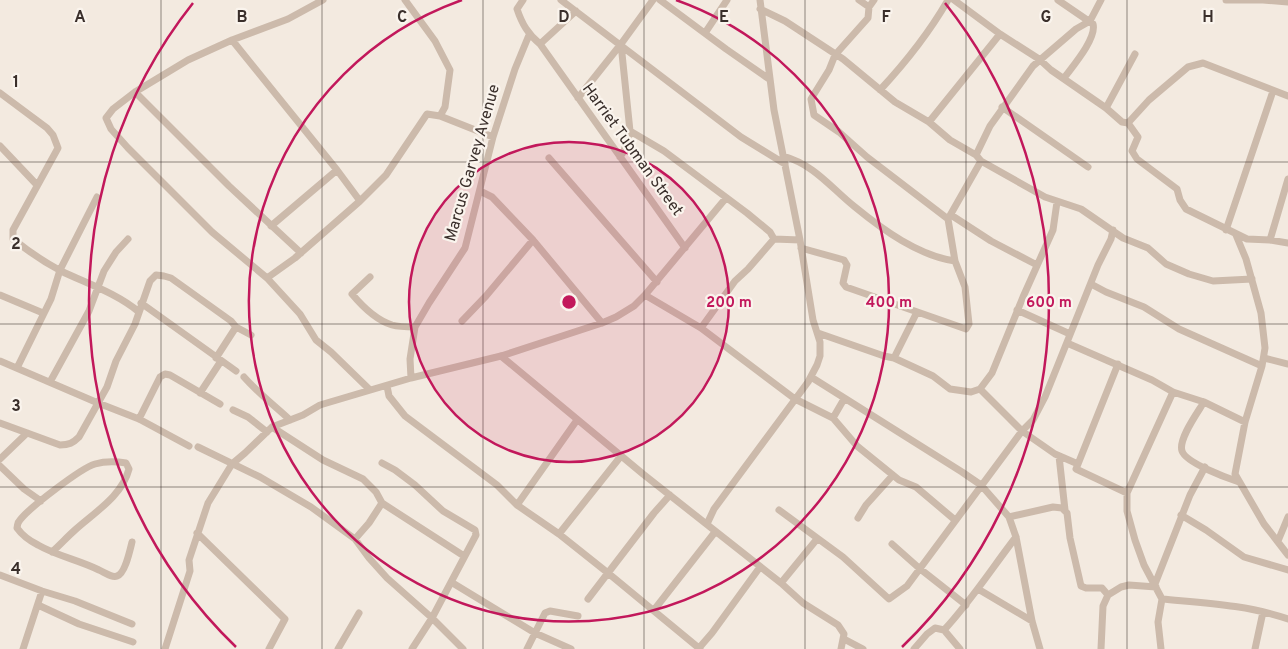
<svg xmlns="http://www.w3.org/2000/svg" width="1288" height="649" font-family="Overpass,sans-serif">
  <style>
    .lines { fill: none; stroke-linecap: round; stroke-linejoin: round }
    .minor { stroke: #ccbaab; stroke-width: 7 }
    .grid { fill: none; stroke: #3a2f2b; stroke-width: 1; stroke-opacity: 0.55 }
    .ring { fill: none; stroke: #c2185b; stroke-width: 2.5 }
    .labels { text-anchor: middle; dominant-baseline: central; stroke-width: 4.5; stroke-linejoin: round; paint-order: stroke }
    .street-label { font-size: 16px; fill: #3a2f2b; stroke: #faf4ed }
    .grid-label { font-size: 16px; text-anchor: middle; font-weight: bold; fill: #3a2f2b; stroke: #faf4ed; stroke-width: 4.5; stroke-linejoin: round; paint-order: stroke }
    .centre { fill: #c2185b; stroke: #faf4ed; stroke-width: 2.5 }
    .ring-label { font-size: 15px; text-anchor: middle; font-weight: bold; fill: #c2185b; stroke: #faf4ed; stroke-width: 4.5; stroke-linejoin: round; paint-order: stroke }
  </style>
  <rect width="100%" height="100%" fill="#f3eae0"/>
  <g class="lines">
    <path class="minor" d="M323,0L288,19L232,40L188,60L135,92L113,109L106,118L111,129L128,148L212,232L267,278L300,314L316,340L331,352L369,389
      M405,0L435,41L450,70L445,107L440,116
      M523,0L517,9C522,24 528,34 540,44L685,248
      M561,0L741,137L785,164
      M660,0L726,49L769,79
      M859,0L869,7
      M874,0L869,7L868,18L835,55L829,70L811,99L814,115L839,132L867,157L948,219
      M954,0L1000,34L1039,59L1051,70L1106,108L1122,122L1128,123
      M1058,0L1093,24C1097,38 1073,66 1064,78
      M1226,0H1263L1288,2
      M760,9L785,21L843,59L895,102L929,122L950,140L976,155L981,161L1045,197L1081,209L1123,238L1148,248L1166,264L1189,274L1213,281L1252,279
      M705,33L727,0
      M232,40L337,170L360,201
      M540,44L576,11
      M880,90C906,62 929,33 948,0
      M135,92L229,186L301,253
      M0,93L47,128L53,135L58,148L13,230V239C28,251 44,262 61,271C88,284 116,293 139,312
      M1288,96L1203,63L1188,67L1149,100L1128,123L1138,137L1132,151L1137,159L1177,189L1180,200L1186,209L1247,239L1270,240L1288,243
      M578,98L621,44L653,0
      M1002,107L1088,167
      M1106,108L1135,54
      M929,122L1000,34
      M630,131L664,151L747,213L770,232L774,239
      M0,146L37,185
      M976,155L990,126L1033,66L1076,29L1090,21L1101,0
      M783,156C815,165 830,187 855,207C883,230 919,256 955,261
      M620,157L624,151L630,131L621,44
      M549,158L657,282
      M480,191L492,197L533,240L602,323
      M951,215L991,241L1037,265
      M271,226L337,170
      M1226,230L1273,91
      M1236,235L1246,259L1261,313L1265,348L1262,366L1245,422L1235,474L1264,524L1288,555
      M1270,240L1288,179
      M801,248L844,260L847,265L843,283L846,287L966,329L969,324L965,287L955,261L948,219L981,161
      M370,277L352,294C362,306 376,320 392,325C399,327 408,327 415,327
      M267,278L295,258L360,201L386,175L427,114L440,116L493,137
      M1091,284L1106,292L1144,307L1179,329L1262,366
      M0,295L43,313
      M645,295L701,328L795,399L833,418L857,446L899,480L916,487L955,520
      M141,303L236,371
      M1017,310L1070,334
      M462,321L486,296L533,240
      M701,328L735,281L748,269L774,239L800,240
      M818,333L884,356L894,358L933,376L950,389L971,392L980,389L1022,431L1055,454L1078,464
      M1067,343L1152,380L1173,392L1204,402L1245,422
      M501,356L643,474L781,583L803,603L838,625L844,634L841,649
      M216,358L236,327
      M894,358L917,312
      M1264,358L1288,364
      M0,361L98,403L139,419L189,446
      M1118,364L1076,469L1127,493
      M17,368L51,299L60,270L97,197
      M244,377C258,393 275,406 290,420
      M811,377L962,472L981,485L1009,517L1016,537L1032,621L1040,649
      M411,378L410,359L415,327L429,303L465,248L493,137L515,69L529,35
      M50,382L89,311L104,271L116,252L128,239
      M387,386L389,396L405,416L497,485L517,505L559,534L608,573L700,649
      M980,389L992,373L1023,297L1053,230L1057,202
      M200,393L221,361
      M1204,402C1198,412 1178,439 1182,451C1186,463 1227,478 1239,482
      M233,410L248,417L267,432
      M833,418L844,399
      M139,419L160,377L165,374L170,375L220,404
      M0,423L60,445C69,445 73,443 79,437L107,387L116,361L135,324L150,281L156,275L164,276L171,278L231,321L236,327L251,335
      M272,427L323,460L363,479L376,492L382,503L464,556
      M198,447L260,477L311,507L355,539L369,558L387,578L432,618L463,649
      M1059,456L1065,510
      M0,459L27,433
      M382,463L395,470L415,485L443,511L475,530L476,535L432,618L412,649
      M0,466L24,489L41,501
      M517,505L577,420
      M779,510L843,557L889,599L907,586L1022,431L1033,420L1045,397L1098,265L1111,239L1113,230
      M1181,515L1206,530L1244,557L1288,570
      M1009,517L1053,507L1062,508L1067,513L1070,538L1081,586L1086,588H1102L1108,595
      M858,518L866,505L893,475
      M707,524L714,509L808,382L817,365L820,356V342L813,320L800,240L774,110L760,0
      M197,533L285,619L269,649
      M559,534L621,456
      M355,539L369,523L382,503
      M1278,541L1288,517
      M892,544L919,568L966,605
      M52,552C60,545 67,537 75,530C95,512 122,496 129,469L126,463C115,461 105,461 95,464C81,468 29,508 20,520C17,523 18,524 17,528C22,535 30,541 38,545C57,556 79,560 99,570C104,572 112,578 117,576C125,574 130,550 132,542
      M0,575L42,591L75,601L132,624
      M451,582L535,633L571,649
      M781,583L817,539
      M1155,584L1190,495L1205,467
      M978,589L1032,621
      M588,599L654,513L670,495
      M1162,599C1204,603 1248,605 1288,619
      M38,605L79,624L133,642
      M654,610L715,532
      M944,630L960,649
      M844,639L863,649
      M699,648L712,633L760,567
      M23,649L42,591
      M165,649L190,571L189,560L208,503L232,464L245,453L272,427L303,415L320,405L411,378L501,356L602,323L616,317L634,306L645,295L726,198
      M338,649L359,613
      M527,649L545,613L550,611L578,616
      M914,649L927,634L935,628L944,630C971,601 992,568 1016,537
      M1101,649L1103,606L1108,595L1121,587L1129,585L1156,587
      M1161,649L1158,622L1162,599L1144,565L1135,540L1127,511V493L1173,392
      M1255,649L1263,612"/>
  </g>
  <path class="grid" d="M161,0V649M322,0V649M483,0V649M644,0V649M805,0V649M966,0V649M1127,0V649M0,162H1288M0,324H1288M0,487H1288"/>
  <circle cx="569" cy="302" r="160" fill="#c2185b" fill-opacity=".12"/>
  <g class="ring">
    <circle cx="569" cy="302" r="160"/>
    <path d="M676 0A320 320 0 1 1 462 0"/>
    <path d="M236 647A480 480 0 0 1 193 3M945 3A480 480 0 0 1 902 647"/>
  </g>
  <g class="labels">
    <g class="street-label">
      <text transform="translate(632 150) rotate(54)">Harriet Tubman Street</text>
      <text transform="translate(473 163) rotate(-74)">Marcus Garvey Avenue</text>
    </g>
  </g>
  <g class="grid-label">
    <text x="80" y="22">A</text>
    <text x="242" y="22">B</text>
    <text x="402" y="22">C</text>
    <text x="564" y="22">D</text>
    <text x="724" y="22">E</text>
    <text x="886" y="22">F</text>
    <text x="1046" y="22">G</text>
    <text x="1208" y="22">H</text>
    <text x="16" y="87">1</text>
    <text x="16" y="249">2</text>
    <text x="16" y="411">3</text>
    <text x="16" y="574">4</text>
  </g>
  <circle cx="569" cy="302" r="8" class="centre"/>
  <g class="ring-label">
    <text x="729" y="307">200 m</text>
    <text x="889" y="307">400 m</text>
    <text x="1049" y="307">600 m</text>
  </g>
</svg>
